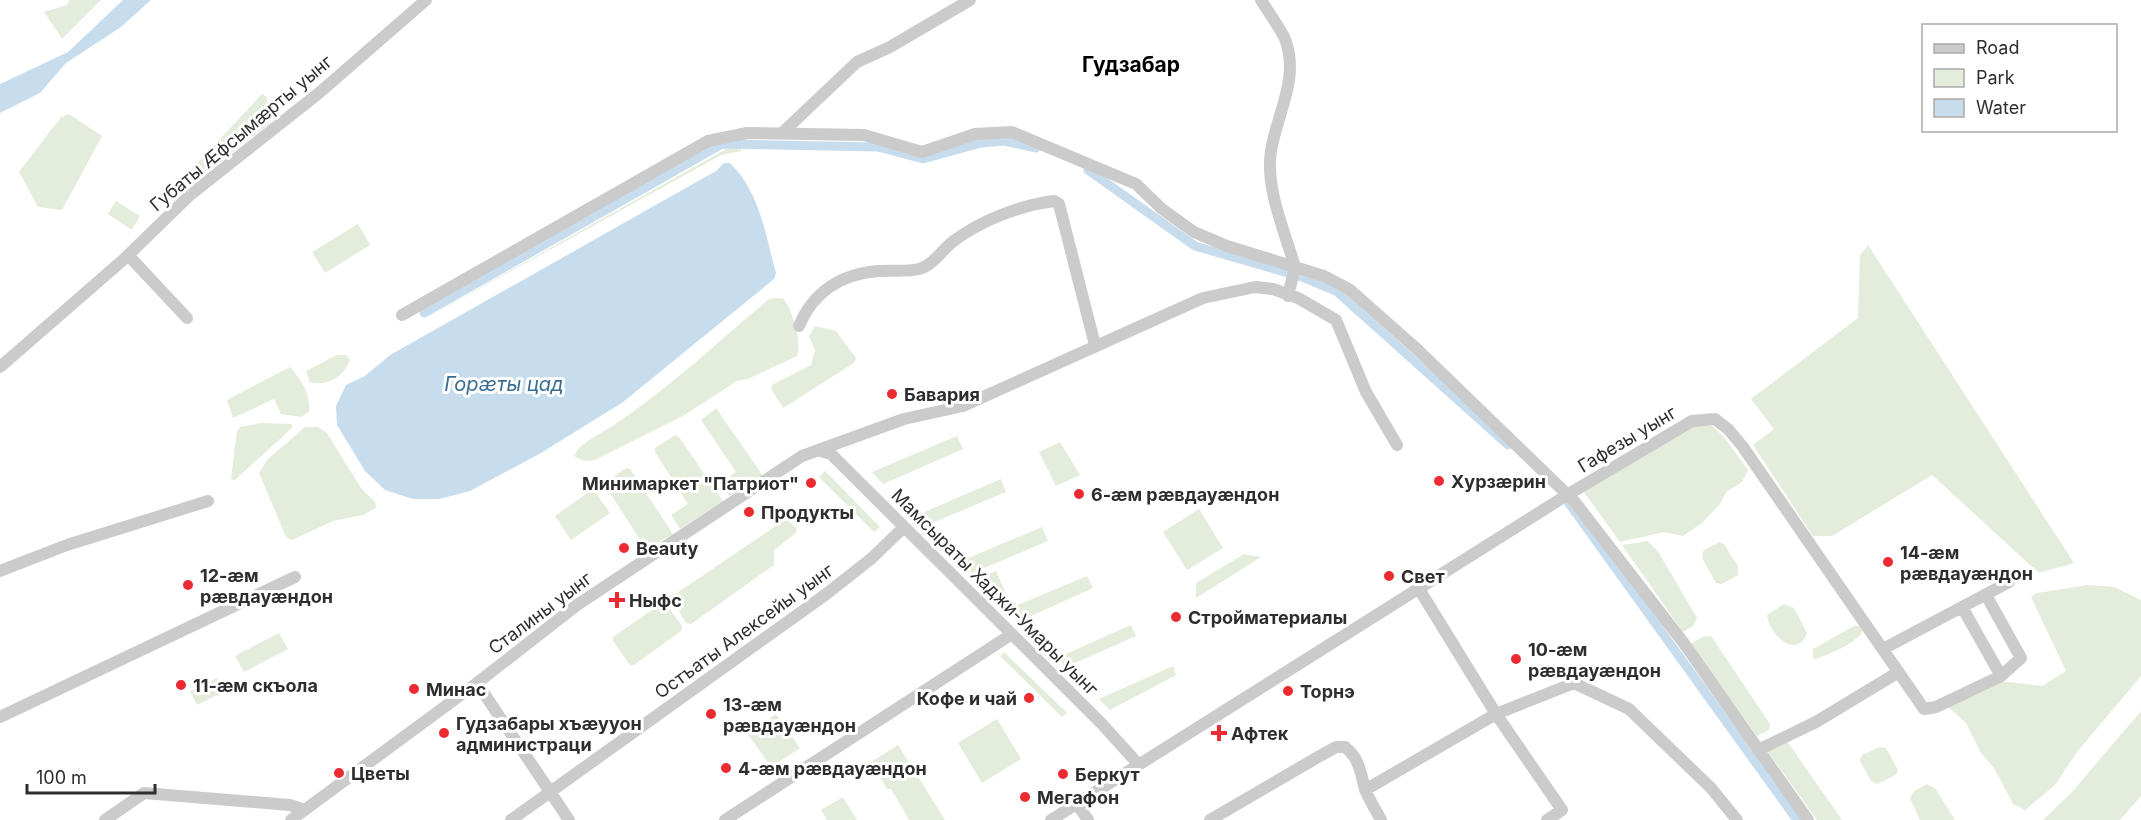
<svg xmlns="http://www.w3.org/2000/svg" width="2141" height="820" font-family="Inter,sans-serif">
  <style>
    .green { fill: #e4ecdb }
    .water { fill: #c7dded }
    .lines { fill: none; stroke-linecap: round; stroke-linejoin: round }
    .canal { stroke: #c7dded; stroke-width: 9 }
    .minor { stroke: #cbcbcb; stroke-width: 12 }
    .poi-dot { fill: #eb2a31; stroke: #fff; stroke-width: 2 }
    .labels { text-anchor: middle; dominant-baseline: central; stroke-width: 6; stroke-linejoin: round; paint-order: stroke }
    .street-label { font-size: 18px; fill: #2e2e2e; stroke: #fff }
    .poi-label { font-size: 18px; font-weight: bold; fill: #2e2e2e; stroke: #fff; text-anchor: start }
    .water-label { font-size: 20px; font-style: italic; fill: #396d93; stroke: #fff }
    .quarter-label { font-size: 21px; font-weight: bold; fill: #000; stroke: #fff }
  </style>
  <rect width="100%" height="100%" fill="#fff"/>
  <path class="green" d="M69,0H101L62,39L44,12L67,5Z
    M262,94L267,97L269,124L191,184L186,183L190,171Z
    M69,114L102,136L62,210L38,207L19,172L61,117Z
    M728,148H741V151L721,155L410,327Z
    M116,201L140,216L132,230L108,214Z
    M358,224L370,245L325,273L312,252Z
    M1868,245L2074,563L2039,573L1932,475L1832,536H1813L1753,445L1774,429L1751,399L1858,318L1860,255Z
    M777,298L784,299C793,314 802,339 797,356L748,379L737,381L683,416L595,460L584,461L574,456C580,442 602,433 614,425C669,388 718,342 769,299Z
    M815,326L836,331L856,358L854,363L783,408L771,389L772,385L811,365L815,350L809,336Z
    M337,355H346L350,360C343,377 328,387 310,382L306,371Z
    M290,367C302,381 311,394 309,412L301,417L281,414L274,399L233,418L227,400Z
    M716,408L763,476L729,496L721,483L736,472L701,420Z
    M1680,422L1709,423L1724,437L1748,470L1742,482L1726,492L1720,504L1702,523L1683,536L1664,532L1620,542L1581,488Z
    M262,423L291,424L293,427L235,480L231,479L237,431L240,427Z
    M305,427H318L327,433L361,488L375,502L376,508L363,515L333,521L292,540L286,537L259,473L268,459Z
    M675,435L679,437L723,501L680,529L671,515L688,504L655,452V448Z
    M957,436L963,449L883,484L872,472Z
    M1060,442L1080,475L1056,486L1039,452Z
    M626,468L630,469L673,534L646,549L604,484Z
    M825,471L880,527L874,532L819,477Z
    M1001,479L1006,492L925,526L915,516Z
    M593,489L610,513L571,540L555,516Z
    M1199,509L1223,548L1187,570L1163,532Z
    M786,519L797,529L796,533L774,550V565L691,624L686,623L671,597Z
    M1042,527L1048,541L972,573L961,561Z
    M1648,541L1659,553L1697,618L1693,626L1683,632L1622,545Z
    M1719,542L1724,544L1738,566V575L1722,584L1716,583L1702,558L1703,551Z
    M1244,554L1261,557L1196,598V583Z
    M996,571L1007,596L999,599L978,579Z
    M1087,576L1093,588L1020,621L1008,609Z
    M2088,585L2114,587L2141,600V676L2077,752L2055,785L2025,810L2013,804L1994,768L1981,753L1966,723L1947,706L1990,680L2042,686L2066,671L2031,597L2037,593Z
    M662,603H665L682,626L681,631L634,665H630L613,641V637Z
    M1784,604L1794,608L1807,633C1796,661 1769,634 1767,615Z
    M1131,625L1136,636L1066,667L1057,658Z
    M1854,626H1861L1863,630C1862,640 1824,658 1813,659V649Z
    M279,633L288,649L244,672L235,656Z
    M1711,636L1770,724L1769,730L1757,736L1691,644L1702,637Z
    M1004,652L1067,713L1062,717L1000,656Z
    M1173,666L1176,675L1110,710L1099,699Z
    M217,678L225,691L197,705L190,691Z
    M2141,711V796L2120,820H2043L2072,792Z
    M776,714L800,748L771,767L748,734Z
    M997,719L1021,759L982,783L958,743Z
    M1778,738L1789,744L1842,820H1817L1764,746Z
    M898,745L945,820H909L891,789H887L871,762Z
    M1879,747L1886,748L1898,770L1896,775L1877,784L1871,781L1860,761L1862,755Z
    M1927,784L1936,789L1955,820H1920L1910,799L1913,792Z
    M843,797L857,820H827L821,810Z"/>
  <path class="water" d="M123,0H151L121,27L66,63L40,93L0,113V84L68,52Z
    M724,163H730C760,192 765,234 776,273L774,279L623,402L541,453L470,491L439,499H413L385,490L365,471L337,425L336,406L346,385L365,376L390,355L716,171Z"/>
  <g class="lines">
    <path class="canal" d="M1088,170L1195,246L1302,277L1336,291L1508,445
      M424,313L722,144L878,147L923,159L981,143L1004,141L1036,148
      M1568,502L1797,820"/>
    <path class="minor" d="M1261,0C1267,10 1282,31 1285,39C1300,78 1277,113 1271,151C1265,188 1285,232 1295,267
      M782,133L857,62L890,47L970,0
      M128,255L187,318
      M1288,296L1295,267L1324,276L1349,289L1418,350L1574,501L1683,642L1808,820
      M402,315L708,141L747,133L864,135L922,152L975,134L1012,132L1136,184L1162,209L1194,232L1227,246L1295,267
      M799,326C813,292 841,274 878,271C891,270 907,272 919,269C934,265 943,248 955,240C982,220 1021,205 1054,201L1059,204L1095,345
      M0,367L123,260L190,195L319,93L426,0
      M820,451L831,454L1102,724L1139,765
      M0,571L67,545L208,501
      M1419,589L1496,714L1562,810L1547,820
      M1962,607L2001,676
      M1883,649L2009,582
      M477,683L569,820
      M0,717L295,577
      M1758,750L1816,722L1897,673
      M1365,790L1496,714L1574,683L1629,709L1711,788L1737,820
      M1077,804L1088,820
      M105,820L144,793L290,805L305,810
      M291,820L477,683L577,605L802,456L904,419L963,406L1203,298L1255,287L1273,289L1298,298L1336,320L1366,392L1397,445
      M511,820L825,595L872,558L904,527
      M725,820L1012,634
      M1051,820L1567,495L1692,421L1715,419L1728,429L1743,447L1924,709L1936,707L2001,676L2021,658L1986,595
      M1210,820L1318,757L1336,747H1345C1360,759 1360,772 1365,789C1369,800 1376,810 1381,820"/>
  </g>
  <g class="poi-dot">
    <circle cx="892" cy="394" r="6"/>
    <circle cx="1439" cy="481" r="6"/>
    <circle cx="811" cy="483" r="6"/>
    <circle cx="1079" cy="494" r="6"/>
    <circle cx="749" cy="512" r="6"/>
    <circle cx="624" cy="548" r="6"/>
    <circle cx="1888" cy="562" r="6"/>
    <circle cx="1389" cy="576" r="6"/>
    <circle cx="188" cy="585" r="6"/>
    <path d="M614 591h6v6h6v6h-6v6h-6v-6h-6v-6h6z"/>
    <circle cx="1176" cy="617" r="6"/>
    <circle cx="1516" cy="659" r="6"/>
    <circle cx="181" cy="685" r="6"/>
    <circle cx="414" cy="689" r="6"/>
    <circle cx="1288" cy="691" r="6"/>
    <circle cx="1029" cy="698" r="6"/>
    <circle cx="711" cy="714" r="6"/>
    <circle cx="444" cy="733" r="6"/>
    <path d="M1216 724h6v6h6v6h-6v6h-6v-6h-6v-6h6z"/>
    <circle cx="726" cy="768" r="6"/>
    <circle cx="339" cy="773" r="6"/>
    <circle cx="1063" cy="774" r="6"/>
    <circle cx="1025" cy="797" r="6"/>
  </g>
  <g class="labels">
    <g class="street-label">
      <text transform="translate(241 133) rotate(-40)">Губаты Æфсымæрты уынг</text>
      <text transform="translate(1627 439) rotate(-31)">Гафезы уынг</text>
      <text transform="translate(995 592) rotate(45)">Мамсыраты Хаджи-Умары уынг</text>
      <text transform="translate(540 613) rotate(-37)">Сталины уынг</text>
      <text transform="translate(744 631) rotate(-36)">Остъаты Алексейы уынг</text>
    </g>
    <g class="poi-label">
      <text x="904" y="394">Бавария</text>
      <text x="1451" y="481">Хурзæрин</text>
      <text x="799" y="483" text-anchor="end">Минимаркет "Патриот"</text>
      <text x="1091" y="494">6-æм рӕвдауӕндон</text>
      <text x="761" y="512">Продукты</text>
      <text x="636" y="548">Beauty</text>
      <text x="1900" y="552">14-æм<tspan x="1900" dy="21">рӕвдауӕндон</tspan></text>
      <text x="200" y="575">12-æм<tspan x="200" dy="21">рӕвдауӕндон</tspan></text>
      <text x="1401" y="576">Свет</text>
      <text x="629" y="600">Ныфс</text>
      <text x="1188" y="617">Стройматериалы</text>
      <text x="1528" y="649">10-æм<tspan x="1528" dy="21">рӕвдауӕндон</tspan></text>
      <text x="193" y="685">11-æм скъола</text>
      <text x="426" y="689">Минас</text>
      <text x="1300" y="691">Торнэ</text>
      <text x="1017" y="698" text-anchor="end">Кофе и чай</text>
      <text x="723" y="704">13-æм<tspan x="723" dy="21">рӕвдауӕндон</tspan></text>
      <text x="456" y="723">Гудзабары хъæууон<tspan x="456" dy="21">администраци</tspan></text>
      <text x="1231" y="733">Афтек</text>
      <text x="738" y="768">4-æм рӕвдауӕндон</text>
      <text x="351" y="773">Цветы</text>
      <text x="1075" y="774">Беркут</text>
      <text x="1037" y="797">Мегафон</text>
    </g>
    <g class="water-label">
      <text x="504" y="384">Горӕты цад</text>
    </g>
    <g class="quarter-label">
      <text x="1131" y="64">Гудзабар</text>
    </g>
  </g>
  <rect x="1922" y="24" width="195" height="108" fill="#ffffff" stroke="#ababab" stroke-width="1.5"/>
  <rect x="1934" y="44" width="30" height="9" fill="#cbcbcb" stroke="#ababab" stroke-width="1.5"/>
  <text x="1976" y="54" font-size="18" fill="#2e2e2e">Road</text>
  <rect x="1934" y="69" width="30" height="18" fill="#e4ecdb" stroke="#ababab" stroke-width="1.5"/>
  <text x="1976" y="84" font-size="18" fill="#2e2e2e">Park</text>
  <rect x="1934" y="99" width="30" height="18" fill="#c7dded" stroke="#ababab" stroke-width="1.5"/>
  <text x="1976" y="114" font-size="18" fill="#2e2e2e">Water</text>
  <path d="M27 784v9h128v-9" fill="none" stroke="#2e2e2e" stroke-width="3"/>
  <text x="36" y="784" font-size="18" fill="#2e2e2e" stroke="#ffffff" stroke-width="4.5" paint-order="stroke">100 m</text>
</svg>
